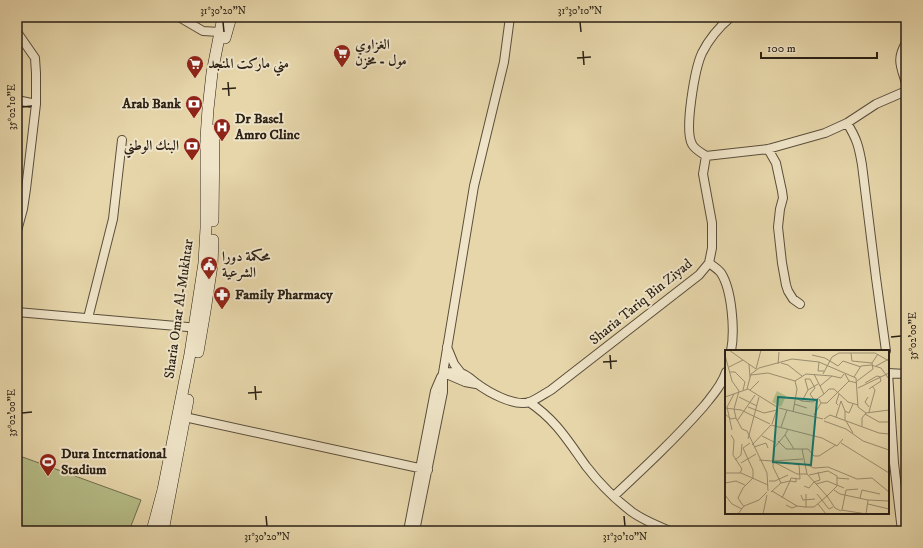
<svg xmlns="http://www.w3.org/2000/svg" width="923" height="548" font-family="'IM FELL DW Pica',Amiri,serif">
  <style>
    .garden { fill: #b6bd88; stroke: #706f4f }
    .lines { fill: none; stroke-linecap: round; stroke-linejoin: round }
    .street-casing { stroke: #5a4e3b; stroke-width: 10 }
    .secondary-casing { stroke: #2b2116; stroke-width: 12 }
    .street { stroke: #efe4c8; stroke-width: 8 }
    .secondary { stroke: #efe4c8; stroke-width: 11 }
    .ticks { fill: none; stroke: #2b2116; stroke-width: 1.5 }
    .labels { text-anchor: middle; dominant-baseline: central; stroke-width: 4; stroke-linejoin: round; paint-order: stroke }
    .poi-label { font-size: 14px; font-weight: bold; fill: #2b2116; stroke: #efe4c8; text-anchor: start }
    .street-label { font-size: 14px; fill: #2b2116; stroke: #efe4c8 }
    .inset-road { fill: none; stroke: #9b8e6f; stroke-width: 1 }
    .view { fill: #0f766e; fill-opacity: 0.15; stroke: #0f766e; stroke-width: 2 }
    .inset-edge { fill: none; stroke: #2b2116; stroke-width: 2 }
    .neatline { fill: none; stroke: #2b2116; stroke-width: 1.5 }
    .ticks-label { font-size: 10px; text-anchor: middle; fill: #2b2116 }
  </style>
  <rect width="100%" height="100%" fill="#e6d6aa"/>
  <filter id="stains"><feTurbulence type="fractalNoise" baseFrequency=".005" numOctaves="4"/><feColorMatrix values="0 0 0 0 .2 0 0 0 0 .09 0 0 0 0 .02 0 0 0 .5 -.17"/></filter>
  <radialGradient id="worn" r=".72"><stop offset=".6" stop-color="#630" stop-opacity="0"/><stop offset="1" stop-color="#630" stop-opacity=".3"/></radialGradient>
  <path class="garden" d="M17,455L141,500L129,531H17Z"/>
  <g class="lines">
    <defs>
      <path id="street" d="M179,17L203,31L219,32
        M17,32L35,58L36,73V104L26,189L23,209
        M906,43C896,59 901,67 906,83
        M17,100L36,104
        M847,123C857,139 859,147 862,165L876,278L886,351
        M768,149L776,163L782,191L783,198L780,209L778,227L782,263L786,285L788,291L793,299L800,304
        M706,156C702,153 694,149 692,144C684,130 695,68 702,53C709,39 719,27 731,17
        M17,206L23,209L17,231
        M709,263C713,266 718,269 721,273C732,290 735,331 731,351
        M17,312L199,328
        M88,318L113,219L122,140
        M447,347L454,364L461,373
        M443,373C449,372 455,371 461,373C467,375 471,379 476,383C488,392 514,407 530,402C537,399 544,394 551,390L699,275L709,263L712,248V223L703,174L706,156L768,149L825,133L847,123L876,104L906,91
        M444,373L465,382L476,384
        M888,373L894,463L902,531
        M888,373L906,374
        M529,402C556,420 568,441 586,466C599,483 615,499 632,512C643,520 658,526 670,531
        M180,416L428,470
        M614,496C645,467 676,438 704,406C712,396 722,385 726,372
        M408,531L435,391L441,377
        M415,531L443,392V373L474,186L504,62L510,17"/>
      <path id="secondary" d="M225,38L231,17
        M213,221L214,130
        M198,352L205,311L212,265L213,240
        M152,531L163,490L190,354L204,263L206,228V138L208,109L212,73L223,17
        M163,531L188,400"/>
    </defs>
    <use href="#street" class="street-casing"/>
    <use href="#secondary" class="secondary-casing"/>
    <use href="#street" class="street"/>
    <use href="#secondary" class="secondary"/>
  </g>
  <path class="ticks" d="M223,22L224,32M580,22L581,32M583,51L584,65M577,58L591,57M228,82L229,96M222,89L236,88M22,107L32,106M891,337L901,336M610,355L611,369M603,362L617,361M255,386L256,400M248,393L262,392M22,413L32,412M266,516L267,526M624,516L625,526"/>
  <defs>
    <symbol id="supermarket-pin" viewBox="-11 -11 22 30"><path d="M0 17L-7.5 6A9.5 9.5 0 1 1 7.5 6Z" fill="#8f2418" stroke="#efe4c8"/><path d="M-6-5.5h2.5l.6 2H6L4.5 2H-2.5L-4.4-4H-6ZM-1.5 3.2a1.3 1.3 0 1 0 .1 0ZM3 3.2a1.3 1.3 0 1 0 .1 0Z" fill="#fff"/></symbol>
    <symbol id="bank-pin" viewBox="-11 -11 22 30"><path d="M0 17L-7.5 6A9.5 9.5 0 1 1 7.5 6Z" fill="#8f2418" stroke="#efe4c8"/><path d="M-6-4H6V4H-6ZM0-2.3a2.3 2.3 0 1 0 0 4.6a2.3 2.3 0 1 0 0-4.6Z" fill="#fff"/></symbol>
    <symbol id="hospital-pin" viewBox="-11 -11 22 30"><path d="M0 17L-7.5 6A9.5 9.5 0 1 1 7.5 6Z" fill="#8f2418" stroke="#efe4c8"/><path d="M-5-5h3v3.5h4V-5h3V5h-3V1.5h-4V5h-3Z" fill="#fff"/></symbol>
    <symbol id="civic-pin" viewBox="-11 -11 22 30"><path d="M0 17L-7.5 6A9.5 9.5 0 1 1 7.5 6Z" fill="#8f2418" stroke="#efe4c8"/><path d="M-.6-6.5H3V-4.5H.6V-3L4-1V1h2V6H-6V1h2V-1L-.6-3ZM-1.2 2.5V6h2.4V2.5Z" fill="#fff"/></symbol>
    <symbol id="pharmacy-pin" viewBox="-11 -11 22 30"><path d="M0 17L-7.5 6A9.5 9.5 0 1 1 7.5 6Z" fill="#8f2418" stroke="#efe4c8"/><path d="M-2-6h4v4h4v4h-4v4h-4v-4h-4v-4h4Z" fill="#fff"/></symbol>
    <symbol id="stadium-pin" viewBox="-11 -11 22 30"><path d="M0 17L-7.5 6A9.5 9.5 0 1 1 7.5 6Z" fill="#8f2418" stroke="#efe4c8"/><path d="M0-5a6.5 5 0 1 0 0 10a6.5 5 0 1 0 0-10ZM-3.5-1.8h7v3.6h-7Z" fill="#fff"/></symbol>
  </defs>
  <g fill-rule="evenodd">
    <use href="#supermarket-pin" x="332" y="43" width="20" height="27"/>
    <use href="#supermarket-pin" x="185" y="54" width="20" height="27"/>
    <use href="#bank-pin" x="184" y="94" width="20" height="27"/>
    <use href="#hospital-pin" x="212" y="117" width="20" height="27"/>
    <use href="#bank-pin" x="182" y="136" width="20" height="27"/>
    <use href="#civic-pin" x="199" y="255" width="20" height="27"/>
    <use href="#pharmacy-pin" x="212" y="285" width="20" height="27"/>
    <use href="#stadium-pin" x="38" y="452" width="20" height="27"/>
  </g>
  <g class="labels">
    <g class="poi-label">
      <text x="355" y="45">الغزاوي<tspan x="355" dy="16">مول - مخزن</tspan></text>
      <text x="208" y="64">مني ماركت المنجد</text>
      <text x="181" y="104" text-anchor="end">Arab Bank</text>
      <text x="235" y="119">Dr Basel<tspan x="235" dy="16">Amro Clinc</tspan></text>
      <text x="179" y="146" text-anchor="end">البنك الوطني</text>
      <text x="222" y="257">محكمة دورا<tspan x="222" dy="16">الشرعية</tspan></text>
      <text x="235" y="295">Family Pharmacy</text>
      <text x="61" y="454">Dura International<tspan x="61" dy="16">Stadium</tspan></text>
    </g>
    <g class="street-label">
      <text transform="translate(641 302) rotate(-39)">Sharia Tariq Bin Ziyad</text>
      <text transform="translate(179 309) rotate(-82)">Sharia Omar Al-Mukhtar</text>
    </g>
  </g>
  <g transform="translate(725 350)">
    <rect width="164" height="164" fill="#e6d6aa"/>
    <path d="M52,41L61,46L56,57L47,52Z" fill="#b6bd88"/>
    <path class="inset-road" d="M4,0L18,10M126,3L127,11L147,13M0,5L7,31L14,41L9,59L11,68L17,79L22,81L42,123L43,141M87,5L100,8L113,16L118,11L136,17M94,12L93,21H99M56,13L63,15L77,26M24,14L25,27M53,14L54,2M151,16L164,9M4,17L18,10L31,19M31,19L36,0M5,22H10L20,32L18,40M98,24L107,7L114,3H150L164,11M120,24L124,31L132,33M26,25L43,23L70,31L72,39L68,62M107,26L116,28L119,24M129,27L136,16L146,15L156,18L164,29M70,31L81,24L107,26L95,36M132,31L148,19L147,13L153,4M140,33L152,26L156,27M133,38L164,23M22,39L26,24L34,18L67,9L94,12L131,28L133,57L141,63M144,39L156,31L155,28M25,40L34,31M83,40L80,29H85L90,38L85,44L90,51M99,44L104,39H109L123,52L133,55M0,47L23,39L52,57M14,47L32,56M143,47L140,52L144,57M70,48L77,51L83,40L93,34M77,51L88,52L99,44L89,24M96,53H102L124,31M69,54L82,58M113,55L111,53L114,44M23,57L39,63L52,60M0,58L16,60L45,74M54,58L98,69M144,62L150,40L147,36M0,64L6,69L11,68M140,64L154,72H164M89,65L96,53L94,49M111,67L116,51L120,61M99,69L105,65L154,83L164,84M120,70V61L124,63L128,54M12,71L30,45M99,71L121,79L138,91L164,100M121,71L128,83M47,74L52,59M46,75L97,88L112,96L118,89M137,76V68L141,63L164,60M56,77L62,60M7,80L2,57L9,44M6,85L9,90L8,105L17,119L15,123M37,86L51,93M23,89L34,47M53,91L61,99H69M116,93L164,123M27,95L46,75M29,97L41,93L43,98M77,99H83L89,106H94L111,95M10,110L16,105L17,94M34,110L47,111L72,124H82M48,111L78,109M16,113L31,104M80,114L89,118L103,117L132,129L147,128L164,142M0,123H16L43,135M84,125L103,121L112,126V136L102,146M112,128L124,129M44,131H50L63,125M0,133L11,131L20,135M56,133L65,131L66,128L75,129L74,115L69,114M91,134L102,131L119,138M79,136L84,138L89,132L95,130L93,122M109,140L115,144L143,150L141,164M47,141L72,156L80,157H89L102,146L82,124L77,99H69L60,85L63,79M46,142L56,133L48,117L49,98L60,85M92,144L104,159L108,157M0,145L7,154L17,159M76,145L78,150L90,149M120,145L121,140L133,139M102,146L110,158L116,161M57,148L65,131L71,132V129M135,148L137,140L155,144M143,150L164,151M93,154L101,164M143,154L164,159M61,155L67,158L72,156M19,157L13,148L18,138L28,128V120L18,98L25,93M81,157V144M116,160L142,164M117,160L120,145M13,164L19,156L34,150L42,142M38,164L42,145"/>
    <path class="view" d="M53,47L92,50L86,115L48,112Z"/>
    <rect width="164" height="164" class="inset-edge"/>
  </g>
  <rect width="923" height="548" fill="none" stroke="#e6d6aa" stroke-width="44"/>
  <path d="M761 52v6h116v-6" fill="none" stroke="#2b2116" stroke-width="2"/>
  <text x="767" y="52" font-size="12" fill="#2b2116" stroke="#efe4c8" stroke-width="3" paint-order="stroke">100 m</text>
  <rect x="22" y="22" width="879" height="504" class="neatline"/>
  <g class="ticks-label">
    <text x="223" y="14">31°30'20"N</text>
    <text x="580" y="14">31°30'10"N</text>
    <text transform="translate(11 107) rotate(-90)" y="4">35°02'10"E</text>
    <text transform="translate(912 336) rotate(-90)" y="4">35°02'00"E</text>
    <text transform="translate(11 413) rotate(-90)" y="4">35°02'00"E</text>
    <text x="267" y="540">31°30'20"N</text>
    <text x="625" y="540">31°30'10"N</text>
  </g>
  <rect width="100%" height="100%" filter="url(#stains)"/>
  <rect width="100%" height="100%" fill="url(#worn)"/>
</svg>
